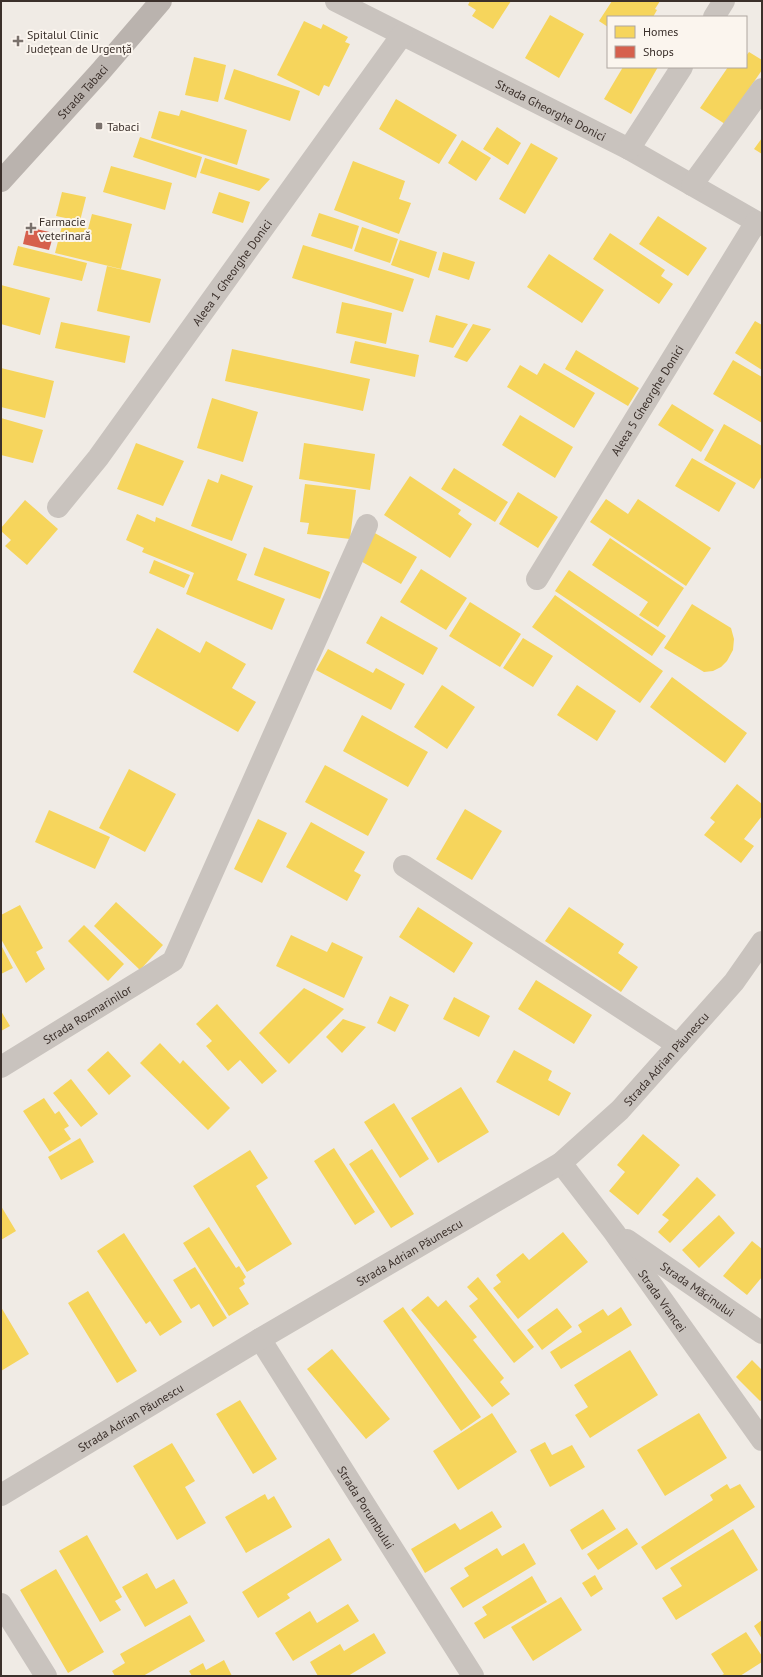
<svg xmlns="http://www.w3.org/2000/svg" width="763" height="1677" font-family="'PT Sans',sans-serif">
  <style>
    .homes { fill: #f6d55c }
    .shops { fill: #d6604d }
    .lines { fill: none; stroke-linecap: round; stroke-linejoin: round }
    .minor { stroke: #c9c3be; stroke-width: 22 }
    .secondary { stroke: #bab3ae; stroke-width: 22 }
    .poi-dot { fill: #7a716c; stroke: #fbf5ee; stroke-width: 1.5 }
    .labels { text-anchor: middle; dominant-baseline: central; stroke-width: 4; stroke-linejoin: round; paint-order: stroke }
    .poi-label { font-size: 12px; fill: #3b302b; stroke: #fbf5ee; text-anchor: start }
    .street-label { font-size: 12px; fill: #3b302b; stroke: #fbf5ee }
  </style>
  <rect width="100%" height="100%" fill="#f0ebe5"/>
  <path class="homes" d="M470,1H511L493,29L472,16L476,10L468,5Z
    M612,1H660L655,9L657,10L653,17H608V27L599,21Z
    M550,15L584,34L559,78L525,58Z
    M304,21L321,29L323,24L348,37L345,42L350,44L329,87L324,85L319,96L277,75Z
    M749,52L762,60V70L725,124L700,108L728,67H746V56Z
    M194,57L226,65L218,102L185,95Z
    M623,67H658L631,114L604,99Z
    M234,69L300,91L290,121L224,99Z
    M396,99L457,135L439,164L379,129Z
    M181,110L247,130L237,165L151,138L159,111L179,116Z
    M497,127L521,143L508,165L483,149Z
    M140,137L202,157L196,178L133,157Z
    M762,138V154L754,149Z
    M462,140L491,158L476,181L448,163Z
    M531,143L558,158L525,214L499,199Z
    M205,158L270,179L259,191L200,173Z
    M353,161L405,181L399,199L411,203L399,234L334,210Z
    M111,166L172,183L165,210L103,192Z
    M62,192L86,197L80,221L56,216Z
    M219,192L250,202L243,223L212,213Z
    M319,213L359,226L352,249L311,236Z
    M92,214L132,224L121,269L55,253L63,222L88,229Z
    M658,216L707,248L688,276L639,244Z
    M362,227L398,239L390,263L354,251Z
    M610,233L665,270L661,276L673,284L659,304L593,259Z
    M400,240L437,252L429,278L391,265Z
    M303,245L414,279L403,312L292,278Z
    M18,246L87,263L82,281L13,265Z
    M443,252L475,262L469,280L438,270Z
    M549,254L604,290L582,323L527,287Z
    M107,266L161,279L150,323L97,311Z
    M1,285L50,298L40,335L1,324Z
    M342,302L392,313L386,344L336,333Z
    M436,315L468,324L453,348L429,342Z
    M755,321L762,325V370L735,353Z
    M61,322L130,336L125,363L55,348Z
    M473,324L491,329L467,362L454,357Z
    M355,341L419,355L415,377L350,363Z
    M232,349L370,379L363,411L225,381Z
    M576,350L639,388L628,406L565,369Z
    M733,360L762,377V423L713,394Z
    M544,363L595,393L574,428L507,387L520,365L537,375Z
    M1,368L54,381L45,418L1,407Z
    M212,398L258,412L243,462L197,448Z
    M672,404L714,430L701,452L658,425Z
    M520,415L573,447L555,478L502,445Z
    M1,418L43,430L33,463L1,455Z
    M724,424L762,446V476L754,489L704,460Z
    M136,443L184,461L163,506L117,489Z
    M304,443L375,454L370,490L299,479Z
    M692,458L736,483L719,512L675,486Z
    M454,468L508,502L495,522L441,489Z
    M221,474L253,486L232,541L191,526L208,479L218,483Z
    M410,476L461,510L458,514L472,524L450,558L384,515Z
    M305,484L356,490L350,539L307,534L309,523L300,522Z
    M518,492L558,517L538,548L499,524Z
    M606,499L628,514L638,499L711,548L686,586L590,522Z
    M25,500L58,529L27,565L5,546L11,540L1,531V528Z
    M137,514L155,522L156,517L247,554L237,580L285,599L272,630L186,594L194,573L142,552L144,548L126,540Z
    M373,532L417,557L401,584L357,559Z
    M610,538L684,588L658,627L639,615L648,602L592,565Z
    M264,547L330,572L320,599L254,575Z
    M154,560L190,575L184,588L149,573Z
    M421,569L467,598L446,630L400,602Z
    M569,570L666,636L652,656L555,591Z
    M555,595L663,671L640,703L532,627Z
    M470,602L521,634L500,667L449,636Z
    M692,604L731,628L734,639L733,650L727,661L721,667L713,671L704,672L664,648Z
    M381,616L438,648L423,675L366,643Z
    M157,628L200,653L206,641L246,664L232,688L256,702L238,732L133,672Z
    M523,638L553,656L533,687L503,668Z
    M328,649L373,673L376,668L405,684L391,710L316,670Z
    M672,677L747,733L725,763L650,707Z
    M442,685L475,707L447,749L414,727Z
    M577,685L616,711L597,741L557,715Z
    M362,715L428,752L408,787L343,751Z
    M325,765L388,799L368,836L305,802Z
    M129,769L176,794L145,852L99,828Z
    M737,784L762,804V816L744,839L754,846L741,863L704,835L715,822L710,818Z
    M465,809L502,831L472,880L436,859Z
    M49,810L110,837L95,869L35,842Z
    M258,819L287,833L262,883L234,869Z
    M311,822L365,852L354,871L361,875L347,901L286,867Z
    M116,902L163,945L140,970L94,926Z
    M20,905L43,948L36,952L45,969L26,983L1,939V915Z
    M418,907L473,943L454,973L399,937Z
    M569,907L624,944L618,953L638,967L621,992L545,941Z
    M84,925L124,964L108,981L68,941Z
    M291,935L327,952L332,942L363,957L344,998L276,966Z
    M1,945L13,968L1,974Z
    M536,980L592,1015L574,1044L518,1009Z
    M304,988L344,1009L289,1064L259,1033Z
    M390,996L409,1005L395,1032L377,1023Z
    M454,997L490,1016L479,1037L443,1019Z
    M217,1004L277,1071L262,1084L240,1060L228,1071L206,1046L212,1041L196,1024Z
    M1,1011L10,1026L1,1031Z
    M343,1019L366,1027L342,1053L326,1037Z
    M160,1043L180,1064L183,1060L230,1108L208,1130L140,1063Z
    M514,1050L552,1071L548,1080L571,1093L559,1116L496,1082Z
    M108,1051L131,1076L109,1095L87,1070Z
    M71,1079L98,1114L81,1127L53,1093Z
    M461,1087L489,1132L438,1163L411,1118Z
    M44,1098L55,1114L59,1111L69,1126L64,1129L71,1139L50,1152L23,1111Z
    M394,1103L429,1159L400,1178L364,1122Z
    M643,1134L680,1165L638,1215L609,1191L625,1172L617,1165Z
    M80,1138L94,1162L61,1180L48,1157Z
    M334,1148L375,1212L355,1225L314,1161Z
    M372,1149L414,1214L391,1228L349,1164Z
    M250,1150L268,1178L256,1186L292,1244L247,1272L193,1186Z
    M697,1177L716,1195L670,1243L658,1232L669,1220L662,1215Z
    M1,1206L16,1231L1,1240Z
    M719,1215L735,1233L699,1268L682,1250Z
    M209,1227L236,1268L239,1266L246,1277L243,1280L245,1284L239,1288L249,1304L229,1316L183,1243Z
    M563,1232L588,1262L518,1319L493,1288L501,1282L496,1275L523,1253L529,1260Z
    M124,1233L182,1322L160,1336L150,1321L146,1324L97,1251Z
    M752,1241L762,1249V1277L747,1295L723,1276Z
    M195,1267L227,1318L213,1327L199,1304L191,1309L173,1280Z
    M478,1277L534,1347L514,1363L469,1306L478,1299L467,1287Z
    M88,1291L137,1371L117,1383L68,1303Z
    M428,1296L438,1307L446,1300L477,1337L473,1340L504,1378L500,1382L510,1394L492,1407L411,1310Z
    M1,1307L29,1354L1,1371Z
    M403,1307L481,1417L461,1431L383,1321Z
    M621,1307L632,1325L561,1369L550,1352L582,1332L578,1325L603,1309L608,1316Z
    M557,1308L572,1327L542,1350L527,1330Z
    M332,1349L390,1419L366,1439L307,1369Z
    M630,1350L658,1395L590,1438L575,1415L588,1407L574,1385Z
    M752,1360L762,1370V1400L760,1401L736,1377Z
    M240,1400L277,1459L253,1474L216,1414Z
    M492,1413L517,1452L458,1490L433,1451Z
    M699,1413L727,1458L665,1496L637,1450Z
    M545,1442L552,1455L572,1445L585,1467L550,1487L530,1450Z
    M172,1443L195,1481L185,1487L206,1523L177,1540L133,1466Z
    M727,1484L730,1489L740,1484L755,1507L656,1570L641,1547L713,1500L710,1495Z
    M265,1494L268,1500L274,1496L292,1527L246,1553L225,1517Z
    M603,1509L616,1529L582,1550L570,1530Z
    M492,1511L502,1527L425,1573L411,1549L455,1523L460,1530Z
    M627,1528L638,1544L598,1570L587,1554Z
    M733,1529L758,1570L676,1620L662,1598L682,1586L670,1568Z
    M87,1535L122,1597L115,1601L121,1610L100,1622L59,1551Z
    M329,1538L342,1560L287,1594L290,1598L258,1618L242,1592Z
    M524,1543L536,1564L463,1608L450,1588L469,1576L464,1568L497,1548L502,1556Z
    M56,1569L104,1652L68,1673L20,1590Z
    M147,1573L156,1589L174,1579L188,1603L145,1627L122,1587Z
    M595,1575L603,1589L591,1597L582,1583Z
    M532,1576L547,1602L484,1639L474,1623L487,1615L482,1607Z
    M561,1597L582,1630L533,1661L511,1627Z
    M348,1604L359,1621L293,1661L275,1633L310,1611L317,1623Z
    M190,1615L205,1641L143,1676H115L112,1671L125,1663L120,1654Z
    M762,1620V1639L754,1626Z
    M746,1632L762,1656V1662L740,1676H720L724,1674L711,1654Z
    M374,1633L386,1653L348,1676H318L310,1662L340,1644L344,1651Z
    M224,1660L232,1676H192L189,1671L203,1663L206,1670Z"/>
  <path class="shops" d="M27,227L54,233L49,250L23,244Z"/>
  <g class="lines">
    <g class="minor">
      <path id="s1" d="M336,1L629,149L762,225"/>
      <path d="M714,17L724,1"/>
      <path d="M629,149L682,67"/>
      <path d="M692,185L762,89"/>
      <path id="s2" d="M58,507L98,458L402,35"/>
      <path id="s3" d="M537,579L756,222"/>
      <path d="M404,866L678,1045"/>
      <path id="s4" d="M1,1067L173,961L367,525"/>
      <path id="s5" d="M561,1163L614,1232L762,1440"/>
      <path id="s6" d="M627,1240L762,1333"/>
      <path id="s7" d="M260,1339L473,1676"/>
      <path id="s8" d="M1,1495L260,1339L561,1163L620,1110L734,982L762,942"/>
      <path d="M1,1604L46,1676"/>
    </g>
    <path class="secondary" id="s9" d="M1,181L100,72L161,1"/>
  </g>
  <g class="poi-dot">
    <path d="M16 35h4v4h4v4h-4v4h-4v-4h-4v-4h4z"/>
    <rect x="95" y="122" width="8" height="8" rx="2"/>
    <path d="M29 222h4v4h4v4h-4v4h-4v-4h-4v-4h4z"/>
  </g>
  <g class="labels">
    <g class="poi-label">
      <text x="27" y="34">Spitalul Clinic<tspan x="27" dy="14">Județean de Urgență</tspan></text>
      <text x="107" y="126">Tabaci</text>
      <text x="39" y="221">Farmacie<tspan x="39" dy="14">veterinară</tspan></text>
    </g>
    <g class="street-label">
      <text stroke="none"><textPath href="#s9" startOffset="121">Strada Tabaci</textPath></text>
      <text stroke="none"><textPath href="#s1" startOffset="241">Strada Gheorghe Donici</textPath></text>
      <text stroke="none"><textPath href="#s2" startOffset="292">Aleea 1 Gheorghe Donici</textPath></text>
      <text stroke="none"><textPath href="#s3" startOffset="210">Aleea 5 Gheorghe Donici</textPath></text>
      <text stroke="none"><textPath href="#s4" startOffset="101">Strada Rozmarinilor</textPath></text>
      <text stroke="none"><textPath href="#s8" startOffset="799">Strada Adrian Păunescu</textPath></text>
      <text stroke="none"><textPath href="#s8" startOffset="475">Strada Adrian Păunescu</textPath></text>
      <text stroke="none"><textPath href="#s6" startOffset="86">Strada Măcinului</textPath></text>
      <text stroke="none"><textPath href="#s5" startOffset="171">Strada Vrancei</textPath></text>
      <text stroke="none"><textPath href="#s8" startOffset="151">Strada Adrian Păunescu</textPath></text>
      <text stroke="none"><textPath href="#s7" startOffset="199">Strada Porumbului</textPath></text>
    </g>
  </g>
  <rect width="763" height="1677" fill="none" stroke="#3b302b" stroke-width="4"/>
  <rect x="607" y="16" width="140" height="52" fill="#fbf5ee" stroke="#aea6a0"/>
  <rect x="615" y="26" width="20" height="12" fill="#f6d55c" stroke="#aea6a0"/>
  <text x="643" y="36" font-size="12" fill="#3b302b">Homes</text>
  <rect x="615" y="46" width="20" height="12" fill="#d6604d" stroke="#aea6a0"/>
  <text x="643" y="56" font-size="12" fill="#3b302b">Shops</text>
</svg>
